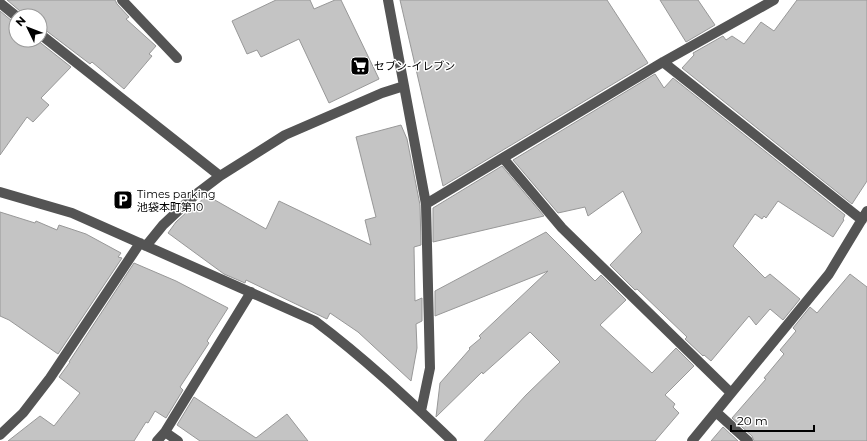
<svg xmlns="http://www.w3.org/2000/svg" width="867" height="441" font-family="Montserrat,'Noto Sans JP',sans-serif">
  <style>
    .building { fill: #c4c4c4; stroke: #989898 }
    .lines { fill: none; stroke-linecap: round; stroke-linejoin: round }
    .minor { stroke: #545454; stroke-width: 10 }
    .labels { text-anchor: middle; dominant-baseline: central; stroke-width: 3; stroke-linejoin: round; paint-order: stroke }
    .poi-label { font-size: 11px; fill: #000; stroke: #fff; text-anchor: start }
  </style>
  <rect width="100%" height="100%" fill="#fff"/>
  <path class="building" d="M7,0H115L117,4L129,17L126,19L156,46L149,54L152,56L124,89L92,62L90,64L44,29L40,28V16H22L20,11Z
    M276,0H310L314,9L335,0H341L379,79L329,103L299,39L261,57L257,50L247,54L232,21Z
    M400,0H607L648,63L443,186Z
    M660,0H698L715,25L686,42Z
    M797,0H867V181L852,204L682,68L694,55L693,53L723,36L726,40L732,36L744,44L761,22L774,31Z
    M0,11L12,21L16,22V40H37L71,67L41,98L49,105L33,122L27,117L0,155Z
    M655,74L664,88L673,78L845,215L843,219L844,220L833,237L778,201L766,218L764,216L762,219L755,214L733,246L765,278L770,274L800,299L783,320L770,309L756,325L749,316L711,361L704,355L703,356L685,339L687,337L637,289L635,290L610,265L642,232L623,191L588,216L585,207L558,213L513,160Z
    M401,125L407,139L420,205L421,245L414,247L415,301L422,298V321L416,324L417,348L411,381L358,332L330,313L327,319L246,280L245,283L224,274L168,233L176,222L189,210L191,212L206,195L266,229L279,201L371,245L365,220L376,217L356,137Z
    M502,166L544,216L433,242V208Z
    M0,212L35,223L36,221L57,230L59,225L86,234L121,253L118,257L122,258L58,354L9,320L0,316Z
    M546,232L595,281L601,275L626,300L600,325L652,373L676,348L694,366L665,395L675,404L673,407L679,413L655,441H484L526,395L560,362L530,332L483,374L482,372L436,417L440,383L470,349L469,348L481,338L479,336L548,271L435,316V291Z
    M134,263L176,281L228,308L207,341L209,343L180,387L183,390L166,418L155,411L148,423L146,422L134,441H8L40,416L54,426L80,393L59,377L70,362H69Z
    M850,274L867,287V441H754L752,436L732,418L766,379L764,378L784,354L780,350L796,331L793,328L810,307L817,313Z
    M194,397L256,438L287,414L308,441H200L177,425Z
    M723,427L738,441H711Z"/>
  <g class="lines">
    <path class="minor" d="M122,0L177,58
      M388,0L426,204L430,368L421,411
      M0,3L16,16
      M40,34L220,176
      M663,62L862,220
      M503,158L562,228L731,393
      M0,192L72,213L315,321C363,357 408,399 452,441
      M426,204L663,62L774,0
      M146,246L163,225L195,195L220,176L285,135L382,93L404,86
      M716,412L748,441
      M165,432L178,441
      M0,435L23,413L50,378L140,243
      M157,441L165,432L251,292
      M692,441L829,274L867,211"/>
  </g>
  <defs>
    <symbol id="supermarket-square" viewBox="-11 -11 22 22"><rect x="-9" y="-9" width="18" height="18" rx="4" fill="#000" stroke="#fff"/><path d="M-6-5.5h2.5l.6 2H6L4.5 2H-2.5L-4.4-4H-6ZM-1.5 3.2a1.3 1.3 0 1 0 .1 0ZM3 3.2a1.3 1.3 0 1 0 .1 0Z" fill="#fff"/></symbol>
    <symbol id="parking-square" viewBox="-11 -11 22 22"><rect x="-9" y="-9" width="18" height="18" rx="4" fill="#000" stroke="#fff"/><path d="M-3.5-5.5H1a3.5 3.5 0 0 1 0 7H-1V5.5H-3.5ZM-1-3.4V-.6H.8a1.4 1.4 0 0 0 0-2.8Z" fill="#fff"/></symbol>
  </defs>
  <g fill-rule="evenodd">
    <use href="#supermarket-square" x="349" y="55" width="22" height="22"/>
    <use href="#parking-square" x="112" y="189" width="22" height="22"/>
  </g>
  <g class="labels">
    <g class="poi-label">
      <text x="374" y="66">セブン-イレブン</text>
      <text x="137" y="194">Times parking<tspan x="137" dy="13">池袋本町第10</tspan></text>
    </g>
  </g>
  <g transform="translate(28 28) rotate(313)"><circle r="19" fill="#ffffff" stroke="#999999"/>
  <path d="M0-3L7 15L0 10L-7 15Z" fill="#000000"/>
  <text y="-6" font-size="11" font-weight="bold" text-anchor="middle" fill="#000000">N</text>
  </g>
  <path d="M731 425v6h83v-6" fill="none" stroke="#000000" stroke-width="2"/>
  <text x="737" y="425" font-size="12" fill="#000000" stroke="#ffffff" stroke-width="3" paint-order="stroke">20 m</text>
</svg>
